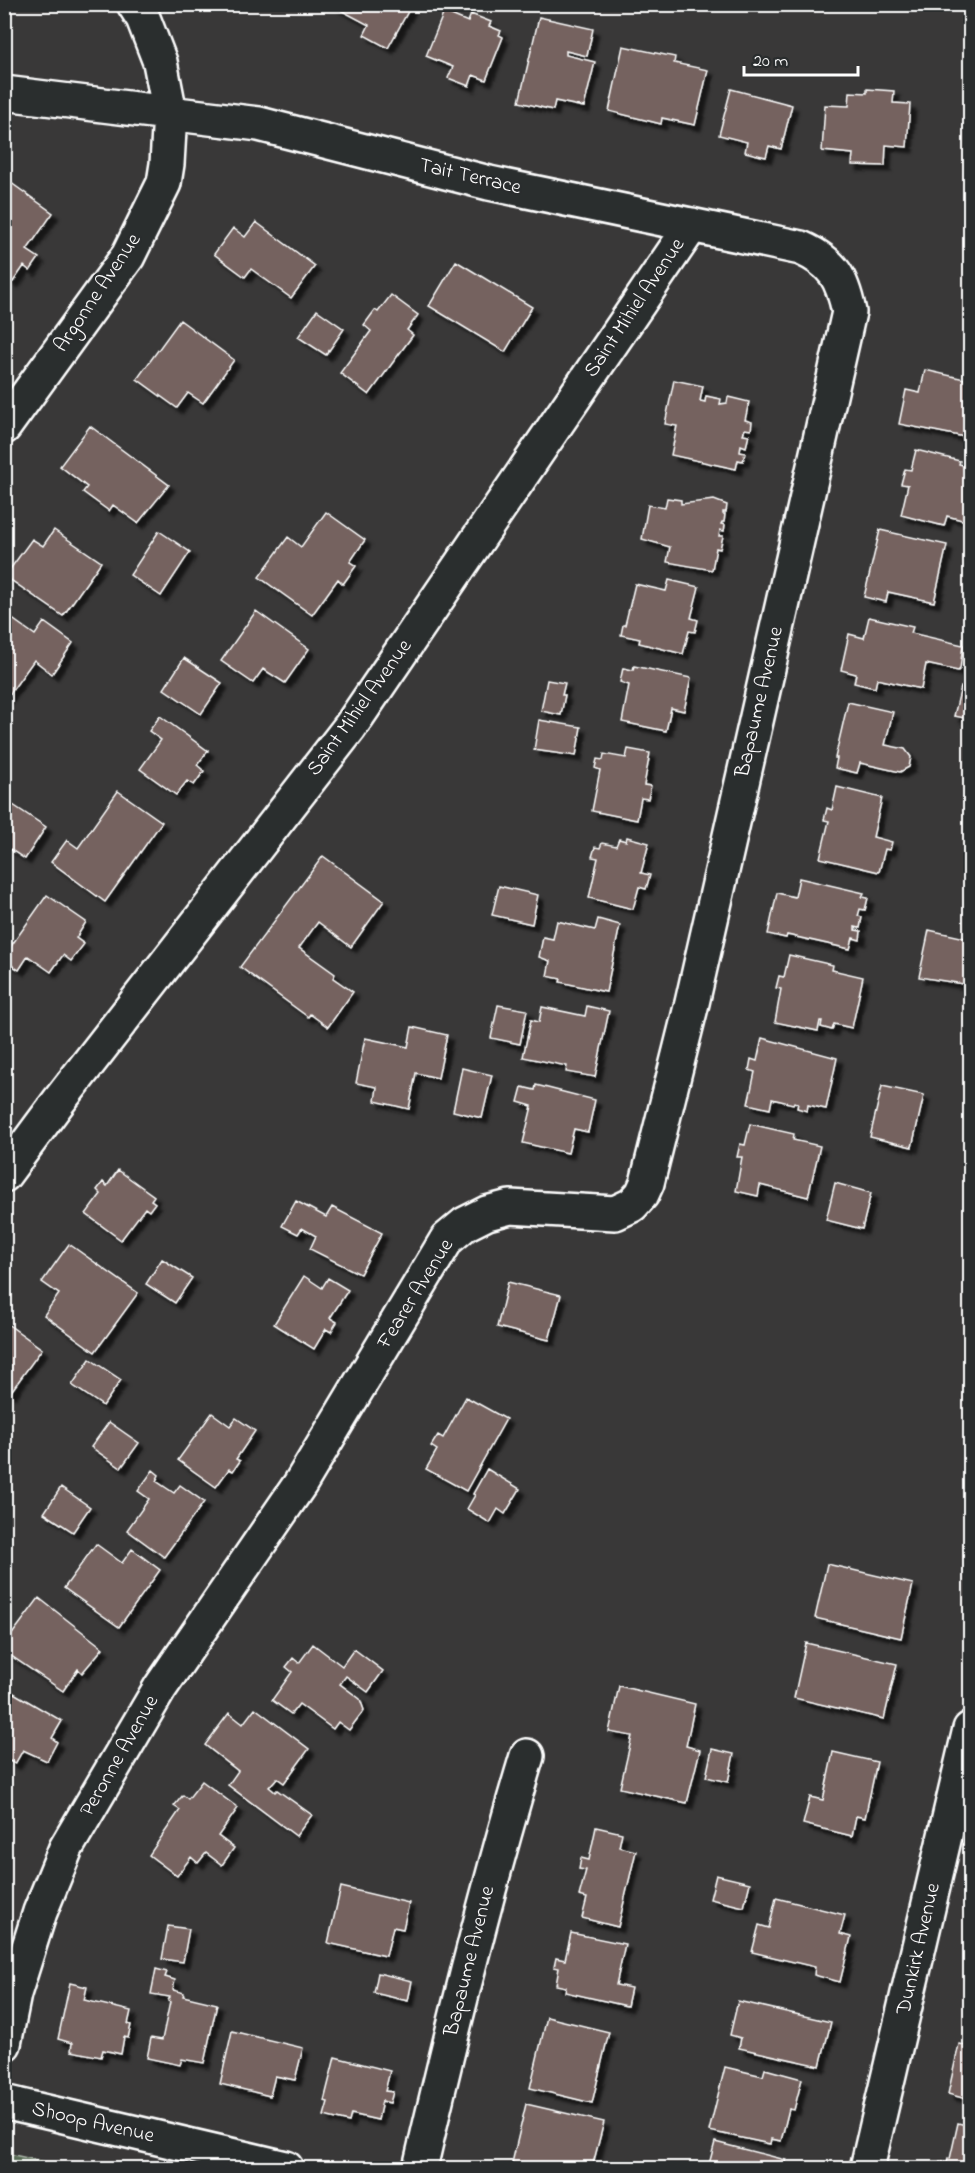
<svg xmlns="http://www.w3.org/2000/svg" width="975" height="2173" font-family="'Indie Flower',sans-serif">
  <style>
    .green { fill: #596c56; stroke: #acb6aa; stroke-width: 1.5 }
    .building { fill: #74625e; stroke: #fff; stroke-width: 1.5; filter: url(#shadow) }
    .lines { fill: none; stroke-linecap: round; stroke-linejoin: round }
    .minor-casing { stroke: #fff; stroke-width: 38 }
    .minor { stroke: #2a2d2e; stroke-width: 33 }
    .labels { text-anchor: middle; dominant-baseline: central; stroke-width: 4.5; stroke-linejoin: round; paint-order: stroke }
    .street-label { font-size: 21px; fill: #fff; stroke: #2a2d2e }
  </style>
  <defs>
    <filter id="shadow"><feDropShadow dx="5.5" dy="5.5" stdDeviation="1.5" flood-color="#0009"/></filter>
  </defs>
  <rect width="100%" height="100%" fill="#393838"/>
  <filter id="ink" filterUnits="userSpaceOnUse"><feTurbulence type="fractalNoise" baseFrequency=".0167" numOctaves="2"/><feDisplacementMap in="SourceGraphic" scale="12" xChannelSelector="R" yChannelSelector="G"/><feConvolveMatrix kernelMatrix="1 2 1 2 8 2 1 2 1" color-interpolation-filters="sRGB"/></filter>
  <g filter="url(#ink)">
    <path class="green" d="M5,2153L72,2168H5Z"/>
    <path class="building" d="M334,4H412L388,48L364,35L369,25L333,6Z
      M444,12L468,22L471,14L491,22L489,26L501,31L499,35L503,37L486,80L473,75L469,86L448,78L453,67L426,56Z
      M539,17L593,29L587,56L566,51V55L595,62L584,107L555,101L553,110L519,102Z
      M623,46L675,57L674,63L708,70L695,125L662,118L661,124L609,111Z
      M731,89L792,105L781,149L769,146L766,157L745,152L747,142L719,135Z
      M867,89L894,91L893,103L910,104L907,147L886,145L885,166L852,165L853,154L822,151L825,105L849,106L850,92L867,93Z
      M7,180L53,213L27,250L39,258L30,271L24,266L13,282L4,276V184Z
      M256,222L315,266L291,298L251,269L245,277L214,254L233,228L245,237Z
      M456,261L532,307L505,352L429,306Z
      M391,295L418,315L407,330L413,335L369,395L340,373L371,331L364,325L375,310L378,312Z
      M317,310L344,329L326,355L298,337Z
      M180,320L234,360L203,403L188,393L177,408L137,379Z
      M925,370L969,380L970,438L899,424L906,390L920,393Z
      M674,380L703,386L700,401L705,402L706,396L721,399L720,404L727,403L728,397L749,402L745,420L752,422L751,430L745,429L743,434L749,435L746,447L741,445L740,452L745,453L743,461L738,460L736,469L671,455L677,426L665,424Z
      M90,426L169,485L138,523L113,505L109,511L83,492L87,487L60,466Z
      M916,450L960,461L959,464L970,467V525L966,524V521L947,516L944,526L901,515L908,485L901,484L905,469L911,470Z
      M667,498L681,500V504L714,500L727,505L726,512H723V514H725L724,522H722L721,524L725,525L724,531L720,530L719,536H723L720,549L716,548L712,570L667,562L670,547L642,539L648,505L665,508Z
      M326,512L365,540L350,562L356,566L343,584L338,579L312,615L259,577L288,537L301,547Z
      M54,530L101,562L63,616L5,576L32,539L43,546Z
      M880,530L947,545L934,602L888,592L886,602L864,597Z
      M159,531L190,552L161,596L130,575Z
      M669,580L699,587L691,618L698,620L695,632L689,631L683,654L639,643L640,639L621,635L623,625H625L635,584L666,591Z
      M256,611L309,649L285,683L263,669L253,683L221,661Z
      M4,613L35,635L44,622L73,643L52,674L34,660L4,702Z
      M869,617L913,627L911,633L963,645L960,669L958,671L926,664L921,689L877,679L875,688L854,683L856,674L841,670L849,634L864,638Z
      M184,658L222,683L201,714L164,689Z
      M634,666L691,678L684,711L671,708L666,731L622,722L629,685L620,682L623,668L633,670Z
      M547,680L565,683L562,695H565L561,715L541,711Z
      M961,687L970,690V719L954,716Z
      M848,702L893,712L885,745L905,749L911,757L909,767L900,772L860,763L857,773L835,768L837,758H835Z
      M160,716L208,751L197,765L204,771L194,785L187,781L176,795L140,769L161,740L149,731Z
      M539,720L581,727L576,756L534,750Z
      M628,749L650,753L644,785L651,786L648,799L641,798L637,820L592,811L600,770L595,768L597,759L603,760L604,754L626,758Z
      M970,777V809L964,808Z
      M837,787L882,798L873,837L892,842L890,850L885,849L879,872L820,858L829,821L824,820L827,808L832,810Z
      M118,791L162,822L105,902L51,862L67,840L78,848Z
      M13,805L46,827L25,859L4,845V819Z
      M627,837L649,843L641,873L650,875L646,889L639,887L633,909L589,898L598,858L592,857L595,847L600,848L602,843L616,846L619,839L626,841Z
      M323,856L384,901L351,947L318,922L299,948L335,974L333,978L353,992L328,1027L310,1014L308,1017L240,967Z
      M799,878L864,893L862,897L868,898L865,910L860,909L858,916L862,917L860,928L855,927V930L861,931L860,940L853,938L850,949L787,935L786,938L768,934L777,893L795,897Z
      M499,886L538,895L532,924L492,915Z
      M47,895L86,922L76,938L84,944L71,961L63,955L51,972L28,956L19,970L4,960V956Z
      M598,919L620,925L606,992L560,982L561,979L547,976L550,961L539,957L543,937L553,939L557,921L595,930Z
      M929,930L970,939V985L919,977Z
      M789,955L833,965L832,970L863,977L852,1028L834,1024L832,1030L821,1027L822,1021H820L818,1031L775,1022L781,989L776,988L779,976L784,977Z
      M498,1005L527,1010L520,1044L491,1038Z
      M587,1006L609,1011L595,1077L566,1072L567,1066L523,1057L531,1020L539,1022L542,1007L585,1016Z
      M412,1027L447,1035L438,1078L416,1073L409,1109L375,1101L377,1087L356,1083L365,1038L408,1047Z
      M762,1038L837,1058L826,1109L808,1105L807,1111L797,1108L798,1103L794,1102L793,1104L772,1099L770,1109L748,1104L755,1072L749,1070L751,1059L757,1061Z
      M462,1068L492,1075L482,1118L453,1111Z
      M536,1085L595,1100L588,1132L574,1129L568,1153L523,1143L532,1106L518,1102L522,1087L535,1090Z
      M882,1086L924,1095L912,1147L870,1137Z
      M750,1124L794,1134L793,1140L820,1146L808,1197L760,1185L758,1196L736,1191L742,1157H737L740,1144L745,1145Z
      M118,1170L154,1196L151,1200L155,1203L149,1211L145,1208L121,1240L86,1214L101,1194L97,1190L103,1182L107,1186Z
      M835,1183L871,1193L862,1229L826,1220Z
      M296,1201L326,1217L332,1207L382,1233L360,1274L310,1249L316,1236L302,1228L298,1234L282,1226Z
      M69,1244L138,1293L95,1352L44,1315L59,1294L42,1282Z
      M162,1259L192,1278L175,1303L146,1284Z
      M304,1276L322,1288L328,1278L348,1290L330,1318L337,1322L331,1332L326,1329L314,1349L274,1324Z
      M508,1282L561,1295L549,1340L497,1327Z
      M6,1323L42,1349L10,1393L4,1389V1326Z
      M90,1359L121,1380L103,1406L72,1385Z
      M466,1397L506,1419L466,1491L426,1469L437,1450L431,1446L438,1435L443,1438Z
      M212,1413L230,1426L236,1418L255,1431L236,1459L240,1461L233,1471L229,1469L216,1487L178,1460Z
      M109,1422L139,1443L121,1468L91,1447Z
      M487,1469L520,1489L505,1514L498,1509L490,1523L467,1509L475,1495L473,1494Z
      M153,1470L159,1475L156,1481L174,1493L180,1485L204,1502L164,1557L127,1530L149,1499L138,1491Z
      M61,1487L90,1507L73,1532L44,1513Z
      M96,1544L122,1563L132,1549L160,1570L119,1627L64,1588Z
      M827,1564L913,1584L901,1638L815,1618Z
      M39,1598L103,1648L82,1673L78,1669L63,1691L4,1651V1645Z
      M806,1643L897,1664L884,1719L794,1698Z
      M313,1644L342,1666L354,1649L383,1671L368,1692L346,1676L340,1684L360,1699L364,1710L349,1730L338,1722L333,1729L299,1704L291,1714L272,1700L292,1672L286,1667L293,1658L299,1663Z
      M619,1686L695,1704L686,1746L700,1750L687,1803L620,1788L632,1736L609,1732Z
      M12,1692L62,1721L52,1738L57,1742L47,1761L23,1750L15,1764L4,1758V1702Z
      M255,1708L309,1749L284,1783L277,1778L269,1787L275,1792L277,1790L312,1815L296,1836L228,1785L238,1771L205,1745L229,1713L243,1724Z
      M712,1749L734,1754L728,1782L706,1777Z
      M833,1752L877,1762L865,1818L856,1816L852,1836L803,1824L810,1797L823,1800Z
      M202,1781L238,1808L218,1836L234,1848L222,1865L206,1853L198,1863L191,1857L177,1876L149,1855L180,1810L174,1806L183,1795L188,1799Z
      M596,1827L622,1833L619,1847L636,1851L618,1927L582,1918L587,1898L579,1896L586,1870L579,1869L581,1858L589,1860Z
      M716,1875L750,1883L744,1907L710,1899Z
      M341,1887L409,1903L403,1929L393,1927L386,1956L328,1943Z
      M776,1898L845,1915L840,1934L851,1937L840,1982L814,1975L815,1967L752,1952L759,1925L769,1928Z
      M168,1926L189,1929L183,1962L162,1959Z
      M571,1933L625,1944L616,1985L631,1988L627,2006L565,1992L566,1987L556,1985L559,1968L554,1967L556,1958L565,1960Z
      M156,1969L167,1972L165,1977L175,1980L173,1990L184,1993L183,1996L217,2004L204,2063L182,2059L180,2065L147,2058L151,2038L162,2040L170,2002L168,2001L170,1997L151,1994Z
      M378,1973L412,1981L408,2001L374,1993Z
      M70,1983L87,1987L84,2000L131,2011L128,2024L131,2025L128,2038L124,2037L121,2054L103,2050L101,2057L71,2051L72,2043L58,2039Z
      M738,2001L831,2022L820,2066L739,2048L741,2038L730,2035Z
      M547,2017L609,2032L592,2103L530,2088Z
      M232,2031L303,2048L295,2080L275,2076L270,2096L220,2084Z
      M959,2044L970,2046V2100L948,2094Z
      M335,2057L390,2071L385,2091L393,2092L390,2103L382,2101L378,2120L351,2114L349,2122L324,2116L328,2102L324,2101Z
      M725,2067L763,2076L765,2069L802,2079L794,2110L789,2109L781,2141L771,2139L770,2144L709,2131Z
      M526,2104L604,2122L592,2168H535L512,2163Z
      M958,2123L970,2126V2168H938L940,2161L947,2163L948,2158L950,2159Z
      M715,2142L786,2160L784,2168H708Z"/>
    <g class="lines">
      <defs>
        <path id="minor" d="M4,93L259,124L489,183L801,248C834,263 842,278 849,312L692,1003L647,1183L642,1194L632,1205L615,1213L510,1207L487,1213L465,1224L447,1239L300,1484L160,1688L66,1848L40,1912L14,1994L4,2044
          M4,427L128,256L164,183L167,164L170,113L160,62L143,18L134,4
          M4,1175L59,1101L350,727L692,225
          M4,2102L286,2168
          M420,2168C452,2030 486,1892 527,1756
          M867,2168L970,1729"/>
      </defs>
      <use href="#minor" class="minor-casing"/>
      <use href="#minor" class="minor"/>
    </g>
  </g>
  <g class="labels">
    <g class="street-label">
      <text transform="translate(470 177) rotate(13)">Tait Terrace</text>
      <text transform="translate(98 293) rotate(-56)">Argonne Avenue</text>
      <text transform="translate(635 308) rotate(-56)">Saint Mihiel Avenue</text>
      <text transform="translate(760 702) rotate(-77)">Bapaume Avenue</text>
      <text transform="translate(360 708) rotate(-54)">Saint Mihiel Avenue</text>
      <text transform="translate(416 1294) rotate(-58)">Fearer Avenue</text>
      <text transform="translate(120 1756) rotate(-60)">Peronne Avenue</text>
      <text transform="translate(919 1949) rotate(-77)">Dunkirk Avenue</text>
      <text transform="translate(470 1961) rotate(-76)">Bapaume Avenue</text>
      <text transform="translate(93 2123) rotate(13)">Shoop Avenue</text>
    </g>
  </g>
  <rect width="975" height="2173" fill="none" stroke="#2a2d2e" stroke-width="24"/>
  <rect x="12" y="12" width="951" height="2149" fill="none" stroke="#fff" stroke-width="2" filter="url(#ink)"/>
  <path d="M744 66v9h114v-9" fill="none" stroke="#ffffff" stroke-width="3"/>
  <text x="753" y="66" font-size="18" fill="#ffffff" stroke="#2a2d2e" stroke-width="4.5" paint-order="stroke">20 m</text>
</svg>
